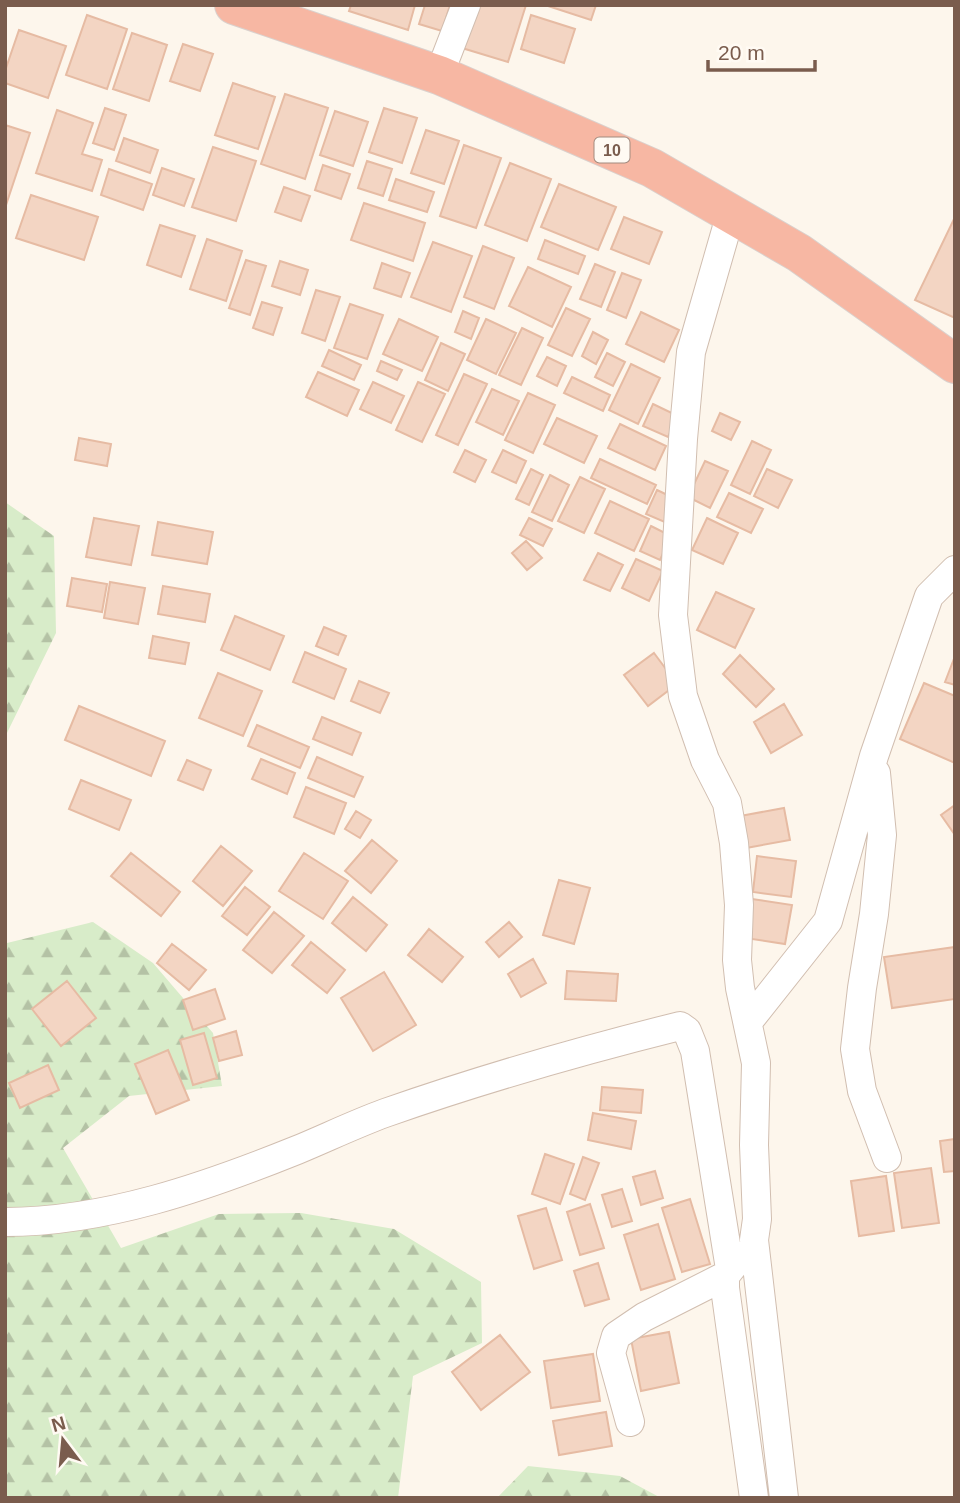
<svg xmlns="http://www.w3.org/2000/svg" width="960" height="1503" font-family="Helvetica,sans-serif">
  <style>
    .forest { fill: url(#forest-firs) }
    .building { fill: #f3d5c3; stroke: #e6bba3; stroke-width: 2 }
    .lines { fill: none; stroke-linecap: round; stroke-linejoin: round }
    .street-casing { stroke: #d1beb0; stroke-width: 30 }
    .highway-casing { stroke: #dad1cd; stroke-width: 40 }
    .street { stroke: #fff; stroke-width: 28 }
    .highway { stroke: #f7b7a3; stroke-width: 38 }
    .labels { text-anchor: middle; dominant-baseline: central; stroke-width: 7; stroke-linejoin: round; paint-order: stroke }
    .shield { fill: #fffaf3; stroke: #a28b7f; stroke-width: 2 }
    .shield-label { font-size: 16px; font-weight: bold; fill: #7a5c4d }
  </style>
  <defs>
    <pattern id="forest-firs" width="22" height="20" patternUnits="userSpaceOnUse" patternTransform="scale(1.75)"><rect width="22" height="20" fill="#d8ecc9"/><path d="M5 1l3.5 6h-7zM16 11l3.5 6h-7z" fill="#b4c2a5"/></pattern>
  </defs>
  <rect width="100%" height="100%" fill="#fdf6ec"/>
  <path class="forest" d="M5,502L54,536L56,633L5,737Z
    M93,922L153,963L213,1033L222,1086L129,1096L63,1148L121,1248L219,1214L301,1213L394,1229L481,1282L482,1343L413,1376L398,1498H5V941L7,943Z
    M528,1466L620,1476L661,1498H497Z"/>
  <path class="building" d="M351,5H415L408,30L349,11Z
    M425,5H450L442,31L419,24Z
    M476,5H526L508,62L462,48Z
    M545,5H596L591,20Z
    M87,15L127,29L107,89L66,75Z
    M531,15L575,29L564,63L521,49Z
    M19,30L66,46L48,98L5,83V71Z
    M132,33L167,45L149,101L113,89Z
    M183,44L213,54L200,91L170,81Z
    M233,83L275,97L258,149L215,135Z
    M285,94L328,108L305,179L261,164Z
    M105,108L126,115L114,150L93,143Z
    M384,108L417,118L402,163L369,152Z
    M57,110L93,123L82,154L102,160L92,191L36,173Z
    M335,111L368,122L353,166L320,155Z
    M5,125L30,133L6,205H5Z
    M426,130L459,141L444,184L411,173Z
    M124,138L158,150L150,173L116,161Z
    M464,145L501,158L476,228L440,216Z
    M213,147L256,161L236,221L192,207Z
    M367,161L392,169L383,196L358,188Z
    M510,163L551,179L527,241L485,225Z
    M323,165L350,174L341,199L315,190Z
    M162,168L194,179L184,206L153,195Z
    M109,169L152,184L143,210L101,195Z
    M396,179L434,192L427,212L389,200Z
    M559,184L616,207L598,250L541,227Z
    M284,187L310,196L301,221L275,212Z
    M31,195L98,217L84,260L16,238Z
    M364,203L425,223L413,261L351,240Z
    M624,217L662,232L649,264L611,249Z
    M955,217V318L915,300Z
    M160,225L195,236L181,277L147,265Z
    M207,239L242,251L226,301L190,289Z
    M545,240L585,256L578,274L538,259Z
    M433,242L472,256L451,312L411,297Z
    M483,246L514,258L494,309L464,297Z
    M246,260L266,266L250,315L229,308Z
    M280,261L308,270L300,295L272,286Z
    M382,263L410,273L401,297L374,288Z
    M595,264L615,272L601,307L580,299Z
    M528,267L571,287L552,327L509,306Z
    M622,273L641,280L626,318L607,310Z
    M316,290L340,297L325,341L302,333Z
    M262,302L282,308L273,335L253,328Z
    M350,304L383,315L367,359L334,348Z
    M566,308L590,319L572,356L548,345Z
    M463,311L479,318L471,339L455,332Z
    M641,312L679,330L664,362L626,344Z
    M399,319L438,337L422,371L383,354Z
    M486,319L516,333L496,374L467,360Z
    M522,328L543,338L521,385L499,375Z
    M593,332L608,340L596,364L582,356Z
    M441,343L465,354L448,391L425,380Z
    M329,350L361,365L354,380L322,366Z
    M607,353L625,362L613,386L595,377Z
    M547,357L566,366L557,386L537,376Z
    M381,361L402,370L397,380L377,371Z
    M631,364L660,378L638,424L609,410Z
    M318,372L359,390L347,416L306,397Z
    M464,374L487,384L458,445L436,435Z
    M572,377L610,395L603,411L564,393Z
    M373,382L404,396L391,423L360,409Z
    M418,382L445,394L422,442L396,430Z
    M492,389L519,401L503,435L476,422Z
    M528,393L555,405L533,453L505,440Z
    M653,404L678,416L668,437L643,426Z
    M720,413L740,422L731,440L712,431Z
    M557,418L597,436L584,463L544,444Z
    M620,424L666,446L655,470L608,448Z
    M79,438L111,444L107,466L75,460Z
    M752,441L771,450L750,494L731,485Z
    M465,450L486,460L475,482L454,472Z
    M503,450L526,461L516,483L492,472Z
    M600,459L656,485L647,504L591,478Z
    M705,461L728,471L710,508L688,497Z
    M531,469L543,475L529,505L516,499Z
    M767,469L792,480L778,508L754,496Z
    M550,475L569,485L552,521L532,512Z
    M580,477L605,489L584,533L558,521Z
    M657,490L678,500L667,523L646,514Z
    M729,493L763,509L751,533L717,517Z
    M610,501L649,519L634,551L595,533Z
    M94,518L139,526L131,565L86,557Z
    M529,518L552,529L543,546L520,535Z
    M707,518L738,533L723,564L692,550Z
    M158,522L213,532L207,564L152,555Z
    M651,526L671,536L660,560L640,551Z
    M526,541L542,558L527,570L512,553Z
    M598,553L623,565L610,591L584,580Z
    M636,559L663,571L649,601L622,588Z
    M72,578L107,584L102,612L67,606Z
    M110,582L145,588L138,624L104,618Z
    M163,586L210,594L205,622L158,614Z
    M716,592L754,609L735,648L697,630Z
    M235,616L284,636L270,670L221,650Z
    M324,627L346,636L338,655L316,646Z
    M153,636L189,643L185,664L149,658Z
    M305,652L346,669L334,699L293,682Z
    M654,653L677,684L648,706L624,675Z
    M740,655L774,689L756,707L723,674Z
    M955,656V685L945,682Z
    M218,673L262,691L243,736L199,718Z
    M359,681L389,693L380,713L351,701Z
    M924,683L955,696V763L900,739Z
    M784,704L802,735L771,753L754,722Z
    M79,706L165,741L151,776L65,740Z
    M322,717L361,733L352,755L313,739Z
    M257,725L309,747L300,768L248,746Z
    M317,757L363,777L354,797L308,778Z
    M261,759L295,773L287,794L252,779Z
    M187,760L211,770L203,790L178,780Z
    M81,780L131,800L119,830L69,809Z
    M306,787L346,803L334,834L294,817Z
    M955,805V835L941,815Z
    M784,808L790,840L746,848L740,816Z
    M356,811L371,820L360,838L345,829Z
    M372,840L397,861L371,893L345,871Z
    M221,846L252,871L223,906L193,881Z
    M131,853L180,892L161,916L111,876Z
    M304,853L348,881L323,919L279,891Z
    M757,856L796,861L791,897L753,892Z
    M559,880L590,888L574,944L543,935Z
    M245,887L270,907L247,935L222,916Z
    M353,897L387,925L366,951L332,923Z
    M752,899L792,905L785,944L745,938Z
    M274,912L304,936L272,973L243,950Z
    M509,922L522,937L499,957L486,942Z
    M429,929L463,957L442,982L408,955Z
    M311,942L345,970L327,993L292,965Z
    M172,944L206,970L189,990L157,963Z
    M955,947V999L892,1008L884,957Z
    M533,959L546,983L521,997L508,974Z
    M567,971L618,974L616,1001L565,999Z
    M384,972L416,1025L373,1051L341,998Z
    M67,981L96,1018L61,1046L32,1009Z
    M215,989L225,1019L193,1030L183,1000Z
    M236,1031L242,1055L219,1061L213,1038Z
    M204,1033L217,1078L193,1085L180,1040Z
    M168,1050L189,1100L156,1114L135,1064Z
    M48,1065L59,1090L20,1108L9,1083Z
    M602,1087L643,1090L641,1113L600,1110Z
    M593,1113L636,1121L631,1149L588,1140Z
    M955,1139V1171L944,1172L940,1141Z
    M545,1154L574,1164L560,1204L532,1194Z
    M583,1157L599,1163L585,1200L570,1194Z
    M931,1168L939,1223L902,1228L894,1173Z
    M655,1171L663,1198L641,1205L633,1177Z
    M886,1176L894,1231L859,1236L851,1181Z
    M622,1189L632,1221L612,1227L602,1195Z
    M690,1199L710,1264L682,1272L662,1208Z
    M590,1204L604,1248L580,1255L567,1212Z
    M546,1208L562,1260L534,1269L518,1216Z
    M658,1224L675,1279L641,1290L624,1235Z
    M598,1263L609,1299L585,1306L574,1271Z
    M669,1332L679,1383L641,1391L631,1339Z
    M500,1335L530,1372L481,1410L452,1372Z
    M593,1354L600,1401L551,1408L544,1361Z
    M606,1412L612,1446L559,1455L553,1421Z"/>
  <g class="lines">
    <defs>
      <path id="street" d="M439,75L466,5
        M731,213L691,352L683,439L673,615L683,696L705,760L727,803L734,843L739,905L737,960L740,988L756,1063L754,1145L757,1219L754,1240L784,1498
        M876,773L882,835L874,914L862,988L855,1049L862,1091L887,1158
        M748,1022L828,921L874,756L929,596L955,570
        M5,1222C105,1222 205,1187 297,1150C326,1138 355,1124 385,1113C482,1079 580,1051 680,1026L687,1031L695,1051L730,1269
        M741,1256L725,1276V1288L754,1498
        M630,1422L611,1353L616,1336L644,1317L725,1276"/>
      <path id="highway" d="M234,5L439,75L652,168L799,253L955,364"/>
    </defs>
    <use href="#street" class="street-casing"/>
    <use href="#highway" class="highway-casing"/>
    <use href="#street" class="street"/>
    <use href="#highway" class="highway"/>
  </g>
  <g class="labels">
    <rect class="shield" x="594.5" y="137.5" width="35" height="25" rx="5"/>
    <g class="shield-label">
      <text x="612" y="150">10</text>
    </g>
  </g>
  <rect width="960" height="1503" fill="none" stroke="#7a5c4d" stroke-width="14"/>
  <g transform="translate(63 1440) rotate(344)" stroke="#fffaf3" stroke-width="5" paint-order="stroke">
  <path d="M0-5L12 26L0 18L-12 26Z" fill="#7a5c4d"/>
  <text y="-10" font-size="19" font-weight="bold" text-anchor="middle" fill="#7a5c4d">N</text>
  </g>
  <path d="M708 60v10h107v-10" fill="none" stroke="#7a5c4d" stroke-width="3.5"/>
  <text x="718" y="60" font-size="21" fill="#7a5c4d" stroke="#fffaf3" stroke-width="5" paint-order="stroke">20 m</text>
</svg>
